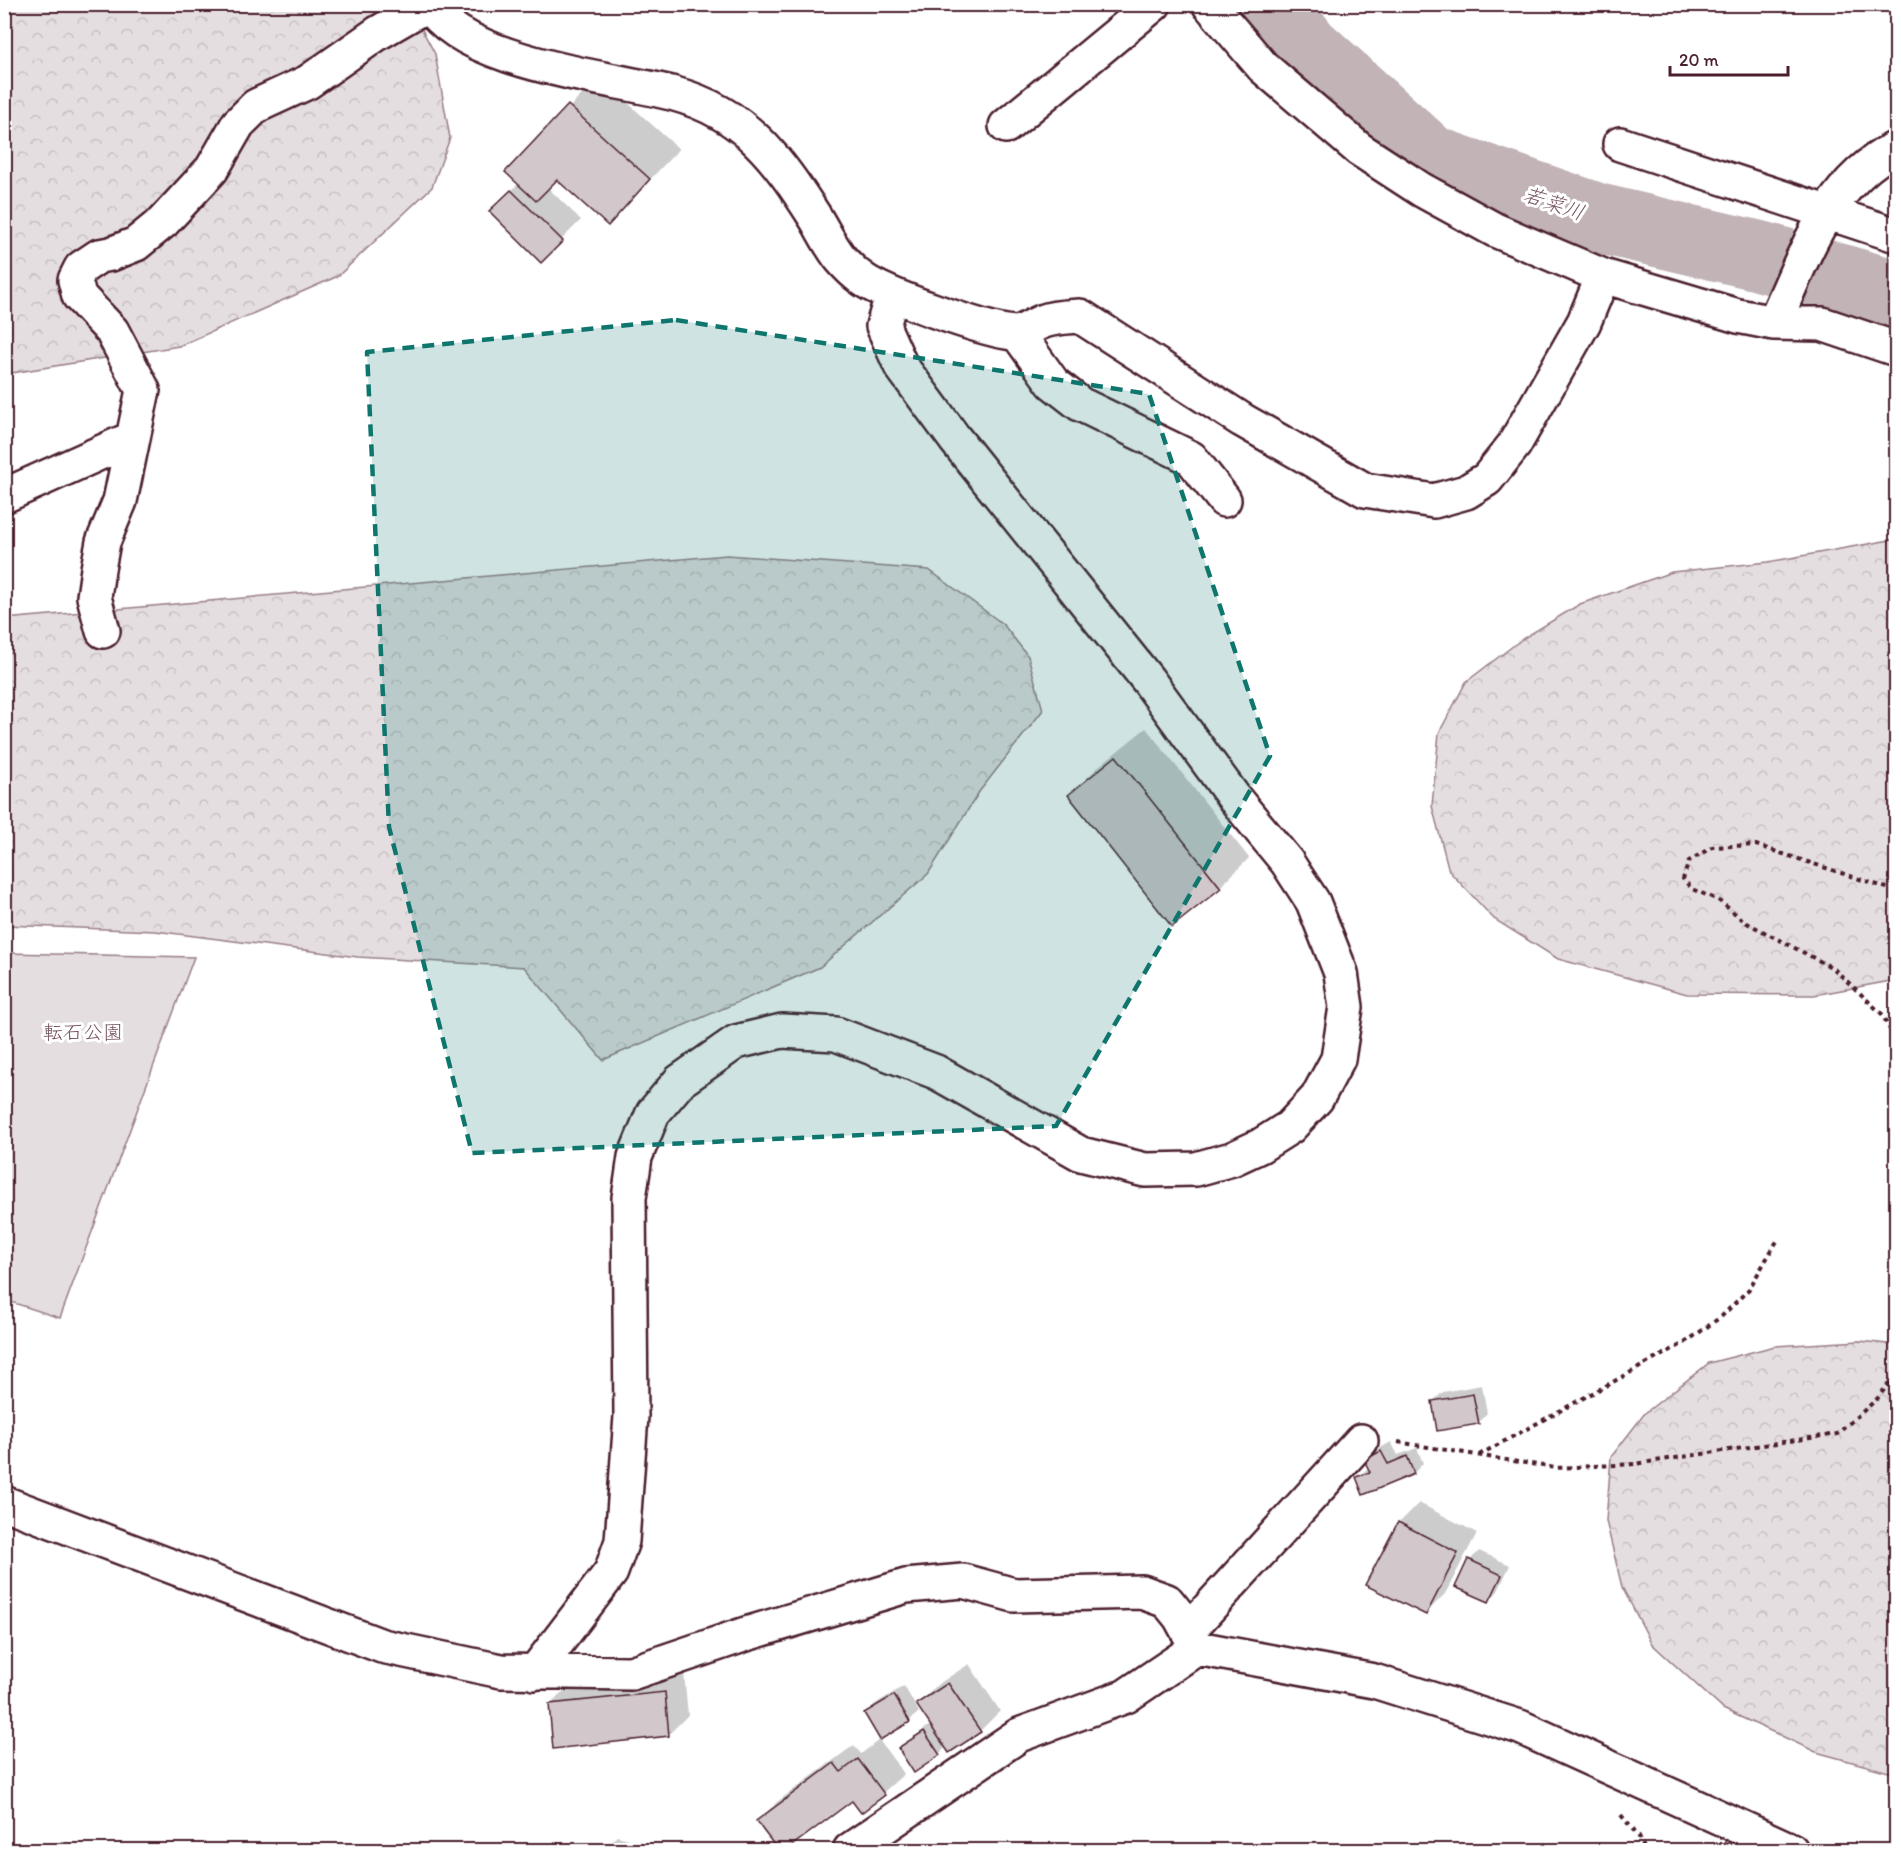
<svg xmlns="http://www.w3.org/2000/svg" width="1901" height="1855" font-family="Itim,'Klee One',sans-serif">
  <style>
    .forest { fill: url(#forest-crowns); stroke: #987e86; stroke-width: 1.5 }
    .park { fill: #e5dee0; stroke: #987e86; stroke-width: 1.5 }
    .shadow { fill: #0003 }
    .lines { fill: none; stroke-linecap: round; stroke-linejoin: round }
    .river { stroke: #c1b3b6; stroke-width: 70 }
    .building { fill: #d2c7cb; stroke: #4a1f2b; stroke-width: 1.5 }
    .minor-casing { stroke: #4a1f2b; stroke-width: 38 }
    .path { stroke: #4a1f2b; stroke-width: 4; stroke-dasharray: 4.5 4.5; stroke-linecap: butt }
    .minor { stroke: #fff; stroke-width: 33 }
    .marked { fill: #0f766e; fill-opacity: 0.2; stroke: #0f766e; stroke-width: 4.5; stroke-dasharray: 12 8; stroke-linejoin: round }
    .labels { text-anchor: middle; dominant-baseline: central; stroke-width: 6; stroke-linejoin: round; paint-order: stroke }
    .park-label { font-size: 20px; fill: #714f58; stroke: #fff }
    .water-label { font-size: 21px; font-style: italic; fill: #74535c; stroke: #fff }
  </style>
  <defs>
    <pattern id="forest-crowns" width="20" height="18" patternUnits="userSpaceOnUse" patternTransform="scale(1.5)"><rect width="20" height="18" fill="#e5dee0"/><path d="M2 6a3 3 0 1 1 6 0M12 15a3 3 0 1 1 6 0" fill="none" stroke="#c6bec0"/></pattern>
  </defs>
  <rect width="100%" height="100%" fill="#fff"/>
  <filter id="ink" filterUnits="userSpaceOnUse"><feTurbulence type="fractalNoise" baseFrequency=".0167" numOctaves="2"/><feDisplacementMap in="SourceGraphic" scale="12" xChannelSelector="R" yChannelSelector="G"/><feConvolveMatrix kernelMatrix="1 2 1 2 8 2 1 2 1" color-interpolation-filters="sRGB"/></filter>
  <g filter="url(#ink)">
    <path class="forest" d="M5,5H409L435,54L450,138L432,187L338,276L179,346L5,374Z
      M1896,539V980L1814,995L1687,994L1558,959L1494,919L1449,871L1432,806L1439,733L1466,682L1522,639L1580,604L1672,572L1768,562Z
      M727,555L929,570L1003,624L1028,656L1043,710L979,792L928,874L820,967L603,1060L524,967L358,957L155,931L5,925V619Z
      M1860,1341L1896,1345V1774L1816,1752L1723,1709L1652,1644L1622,1587L1606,1521L1611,1457L1645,1413L1709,1363L1775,1346Z"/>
    <path class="park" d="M5,953L194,957L60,1318L5,1300Z"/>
    <path class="shadow" d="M599,77L679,149L608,224L557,178L547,187L581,220L541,260L491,211L519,183L507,172Z
      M1146,728L1249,858L1220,887L1070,795L1099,766Z
      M1482,1385L1487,1413L1478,1423L1433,1401L1443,1392Z
      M1391,1442L1398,1455L1417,1448L1423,1463L1414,1473L1364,1493L1358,1477L1369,1467L1365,1461L1375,1451Z
      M1419,1503L1477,1533L1445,1594L1425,1614L1399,1523Z
      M1479,1551L1510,1565L1498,1591L1489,1601L1470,1560Z
      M969,1664L1000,1711L980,1731L949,1751L946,1747L939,1754L900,1748L931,1724L918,1704L937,1685Z
      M684,1673L688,1715L668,1735L550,1705L570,1685Z
      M904,1686L919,1712L909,1721L866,1714L875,1704Z
      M879,1740L904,1774L862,1811L852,1799L784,1850H780L758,1821L777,1802L854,1745L861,1754Z
      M617,1836L670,1850H602Z"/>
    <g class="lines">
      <path class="river" d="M1271,4L1306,48L1430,160L1597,218L1760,256L1896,295"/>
    </g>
    <path class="building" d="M568,105L650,179L608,226L557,180L536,201L505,172Z
      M511,190L563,241L541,263L489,211Z
      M1116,756L1221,888L1172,927L1068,795Z
      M1473,1394L1479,1424L1437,1431L1432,1401Z
      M1381,1451L1388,1464L1407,1456L1414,1474L1363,1495L1356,1477L1370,1472L1364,1460Z
      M1398,1522L1458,1553L1426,1615L1365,1585Z
      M1468,1559L1502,1575L1489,1602L1455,1587Z
      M948,1683L981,1732L949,1753L916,1704Z
      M665,1692L669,1736L553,1749L549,1704Z
      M894,1695L910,1722L880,1740L864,1713Z
      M924,1731L940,1755L914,1773L898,1748Z
      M858,1759L885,1795L861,1813L852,1801L786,1850H778L756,1821L834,1763L841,1772Z"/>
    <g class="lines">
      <defs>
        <path id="minor" d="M429,4C464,64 611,77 675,94C745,113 778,159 815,217C823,230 831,247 841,259C847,266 854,273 861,278C883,295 987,331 1014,333C1024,333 1034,324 1044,321C1055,317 1067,317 1080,316L1242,420L1365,490L1434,501L1466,492L1487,479L1514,445L1584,322L1603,276L1738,316L1774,323C1804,257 1827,183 1896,148
          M1209,4L1263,67L1359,149L1422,190L1495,230L1603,276
          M1006,126L1154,4
          M1620,144L1896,235
          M1774,323L1822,324L1896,349
          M1017,333L1053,383L1080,404L1191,458L1224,500
          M4,496L133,438
          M103,631L94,597L98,569L103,542L120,501L143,390L112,331L79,296L75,280L81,268L99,256L111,254L136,244L163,222L212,169L238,124L256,106L308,82L378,33L428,4
          M4,1503L382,1646L501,1671L631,1673L746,1634L906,1586L963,1581L1014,1595L1142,1592L1167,1601L1180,1617L1197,1648
          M1188,1631L1361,1441
          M534,1673L611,1572L622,1541L631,1416L629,1198L635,1157L653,1113L680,1081L736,1042L782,1031L836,1034L936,1072L1081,1154L1145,1170L1196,1169L1232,1159L1260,1146L1290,1127L1317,1098L1338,1059L1346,1007L1341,973L1313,902L1287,862L1235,799L1148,680L955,439L901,366L883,326L892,295
          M850,1850L1019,1735L1126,1696L1197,1648L1374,1681L1520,1727L1791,1850"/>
      </defs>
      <use href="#minor" class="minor-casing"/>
      <path class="path" d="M1896,891L1756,845L1712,847L1689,861L1683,879L1692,889L1718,900L1747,923L1833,968L1882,1014L1896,1041
        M1398,1442L1555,1468L1635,1464L1837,1434L1877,1399L1896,1374
        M1479,1455L1686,1342L1722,1316L1749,1289L1777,1241
        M1621,1815L1639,1837L1645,1850"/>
      <use href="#minor" class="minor"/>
    </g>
  </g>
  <path class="marked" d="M676,320L1149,394L1270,756L1056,1126L472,1153L389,827L367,352Z"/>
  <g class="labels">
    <g class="park-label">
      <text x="83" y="1032">転石公園</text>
    </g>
    <g class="water-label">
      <text transform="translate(1554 203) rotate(19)">若菜川</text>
    </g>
  </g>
  <rect width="1901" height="1855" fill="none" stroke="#fff" stroke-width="24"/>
  <rect x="12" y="12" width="1877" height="1831" fill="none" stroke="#4a1f2b" stroke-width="2" filter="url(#ink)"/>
  <path d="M1670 66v9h118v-9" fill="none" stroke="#4a1f2b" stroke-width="3"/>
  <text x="1679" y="66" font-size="18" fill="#4a1f2b" stroke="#ffffff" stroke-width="4.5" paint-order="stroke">20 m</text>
</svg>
